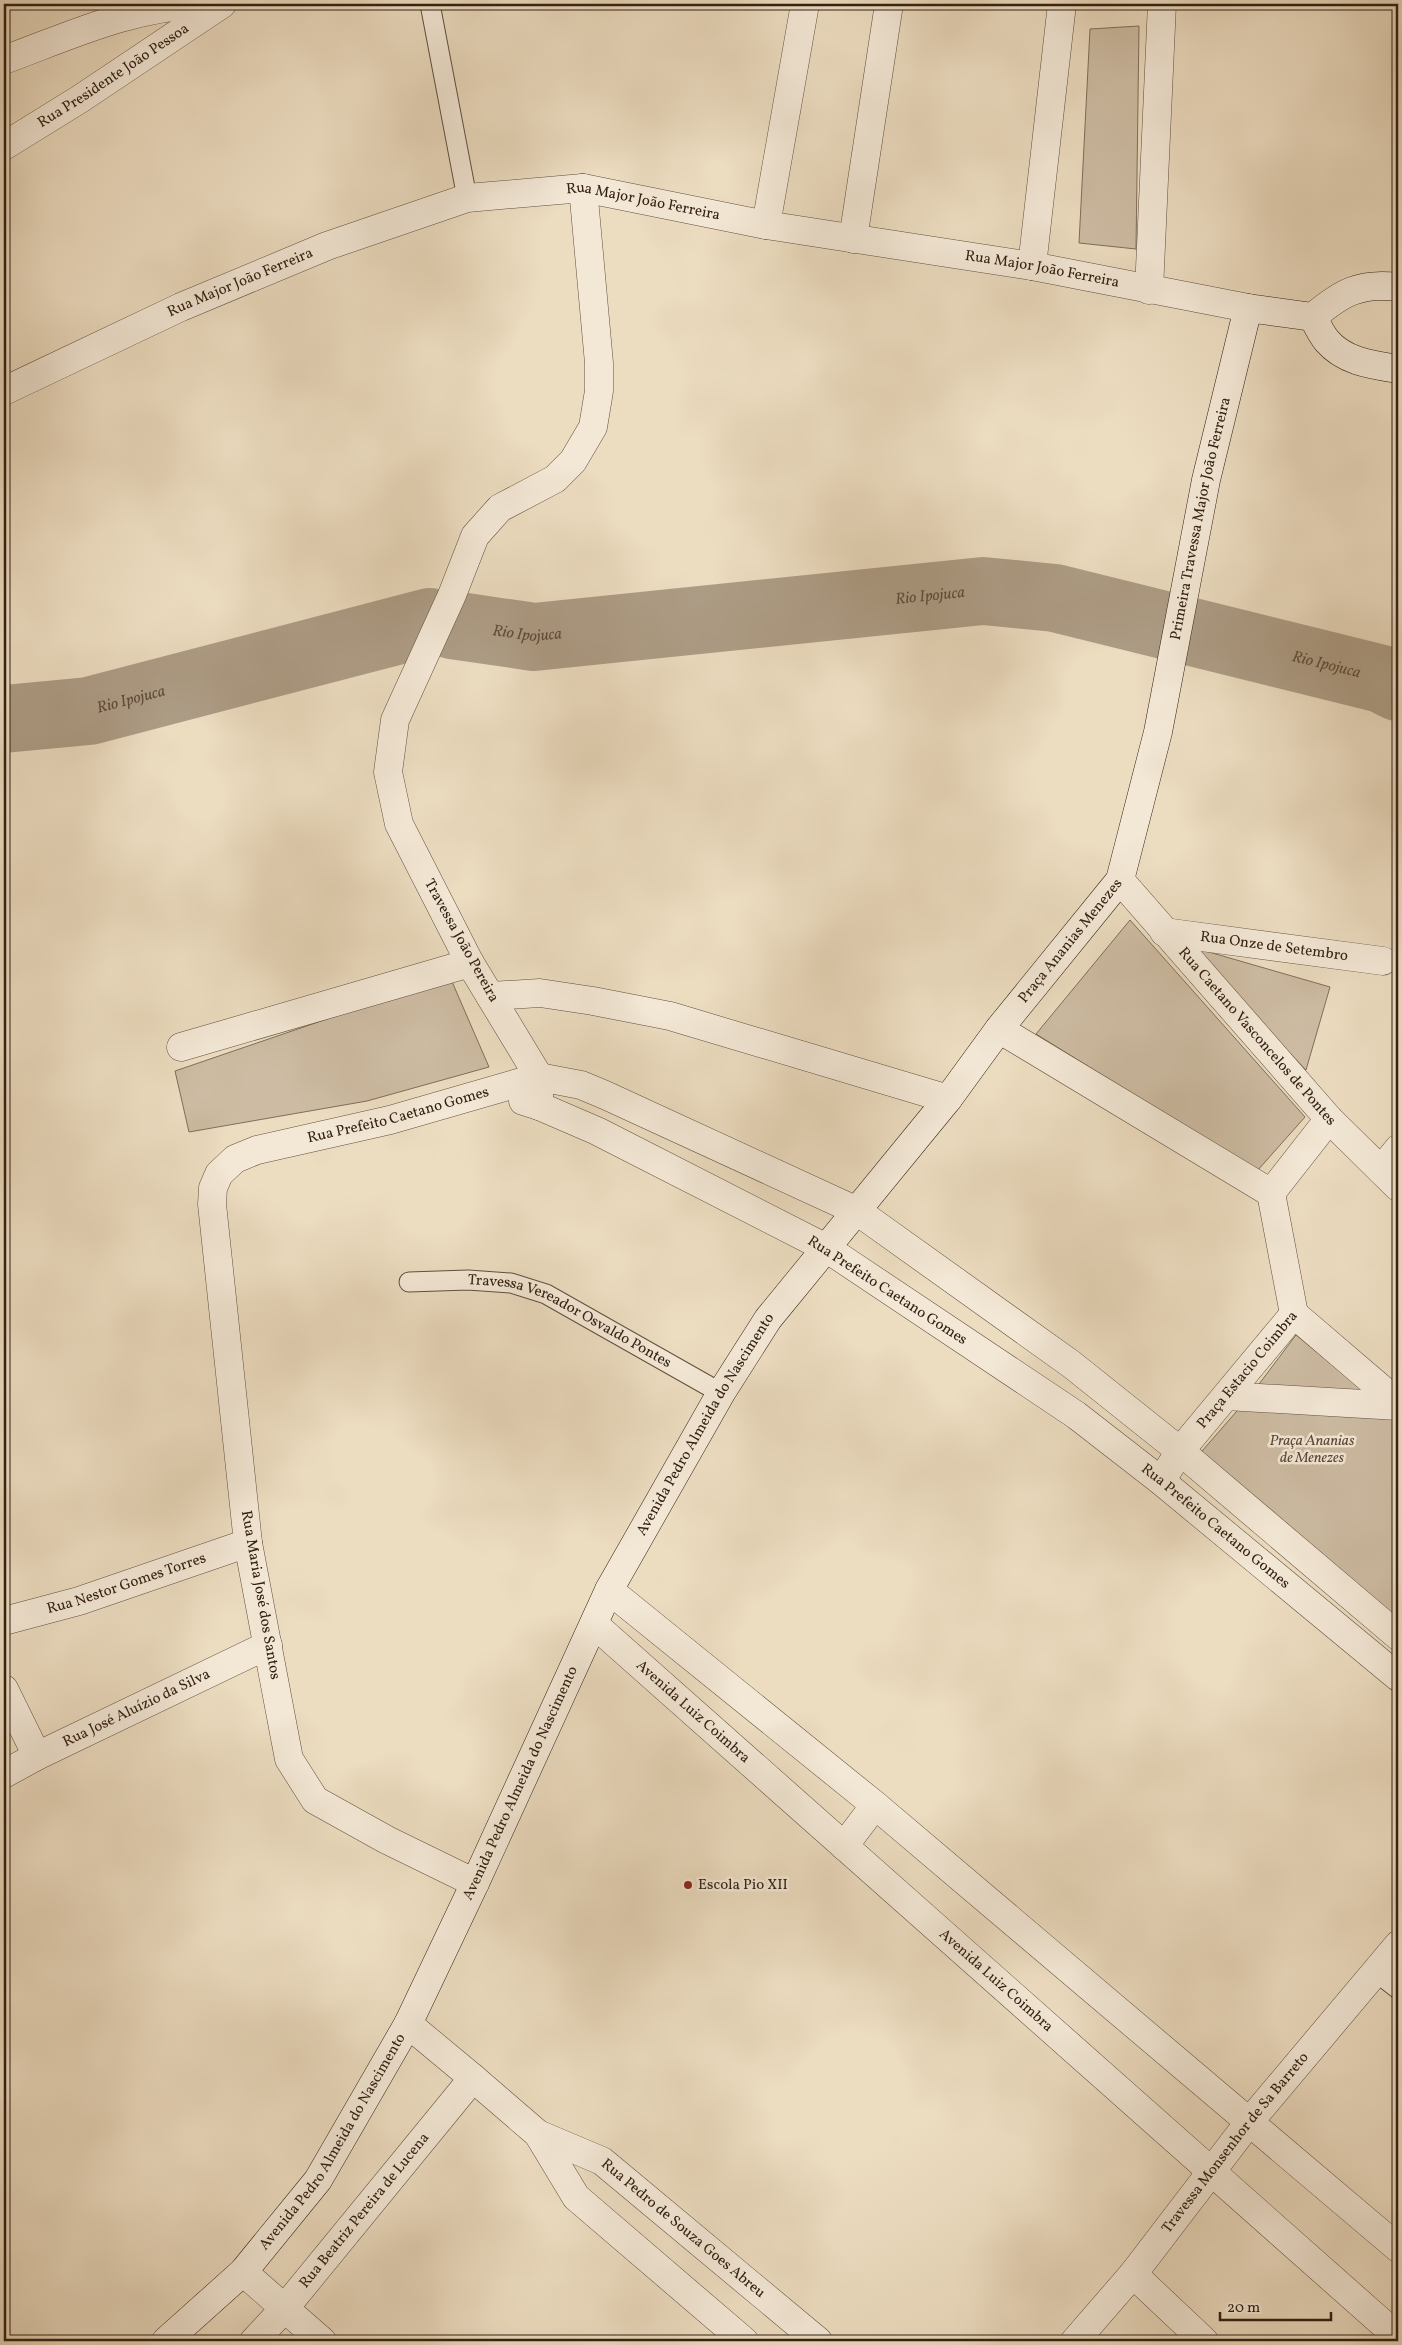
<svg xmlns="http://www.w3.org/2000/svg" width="1402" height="2345" font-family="Vollkorn,serif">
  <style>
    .green { fill: #cdbca3; stroke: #806e5b }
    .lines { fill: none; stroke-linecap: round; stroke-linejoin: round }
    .river { stroke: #ad9c85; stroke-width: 68 }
    .service-casing { stroke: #614f3e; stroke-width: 21 }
    .pedestrian-casing { stroke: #614f3e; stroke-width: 29 }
    .minor-casing { stroke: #614f3e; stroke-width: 29 }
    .tertiary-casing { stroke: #614f3e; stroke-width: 29 }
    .secondary-casing { stroke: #332013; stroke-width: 29 }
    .service { stroke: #f3e8d6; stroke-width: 19 }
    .pedestrian { stroke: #f3e8d6; stroke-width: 28 }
    .minor { stroke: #f3e8d6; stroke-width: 28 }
    .tertiary { stroke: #f3e8d6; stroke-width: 28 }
    .secondary { stroke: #f3e8d6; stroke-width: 28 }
    .poi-dot { fill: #8f2418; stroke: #f3e8d6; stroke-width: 2 }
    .labels { text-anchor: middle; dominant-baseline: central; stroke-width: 5; stroke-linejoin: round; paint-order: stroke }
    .street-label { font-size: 15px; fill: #332013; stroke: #f3e8d6 }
    .park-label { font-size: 15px; font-style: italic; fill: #5a4737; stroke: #f3e8d6 }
    .poi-label { font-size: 15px; fill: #332013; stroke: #f3e8d6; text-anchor: start }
    .water-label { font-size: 16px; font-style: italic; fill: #5e4b3b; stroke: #f3e8d6 }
  </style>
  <rect width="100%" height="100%" fill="#ecdcc0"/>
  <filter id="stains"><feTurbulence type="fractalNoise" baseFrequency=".004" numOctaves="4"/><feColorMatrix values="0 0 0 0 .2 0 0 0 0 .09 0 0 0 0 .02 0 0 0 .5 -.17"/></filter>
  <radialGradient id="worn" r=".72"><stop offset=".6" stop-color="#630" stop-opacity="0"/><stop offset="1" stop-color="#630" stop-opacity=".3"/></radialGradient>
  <path class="green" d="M1139,26L1136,249L1079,243L1090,29Z
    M1130,920L1305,1117L1257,1171L1036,1034Z
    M1188,946L1330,987L1306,1070Z
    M450,977L489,1067L367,1101L189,1132L175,1071Z
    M1296,1335L1398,1419V1620L1196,1458L1250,1396Z"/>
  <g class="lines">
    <g class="river">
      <path id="s1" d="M452,625L534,637L983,591L1055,598L1382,679L1398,687"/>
      <path id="s2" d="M4,719L89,711L430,622"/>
    </g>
    <defs>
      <g id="service">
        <path d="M430,4L467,198"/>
        <path id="s3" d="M409,1282L468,1280L511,1283L546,1294L721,1393"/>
        <path d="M1376,1972L1398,1989"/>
      </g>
      <path id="pedestrian" d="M1226,1396L1398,1406"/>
      <g id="minor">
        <path d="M4,60C72,35 130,7 204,4"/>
        <path id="s4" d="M4,146L80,99L222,4"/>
        <path d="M766,225L805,4"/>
        <path d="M853,239L889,4"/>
        <path d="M1032,266L1062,4"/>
        <path d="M1149,290L1162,4"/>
        <path id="s5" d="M1120,880L1329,1119L1398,1187"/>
        <path id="s6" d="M1164,932L1383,961"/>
        <path d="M490,996L540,993L593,1001L670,1016L948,1099"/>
        <path d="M999,1029L1271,1193"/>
        <path d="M181,1047L470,963"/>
        <path d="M523,1101L539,1106L597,1131L826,1248"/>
        <path d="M539,1106V1077L470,963L399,824L388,772L395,720L452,595L475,536L500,508L555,479L573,461L593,427L599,391V363L583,188"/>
        <path d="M1381,1170L1398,1149"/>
        <path d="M1294,1314L1271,1193L1329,1119"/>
        <path d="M1294,1314L1398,1403"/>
        <path id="s7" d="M1161,1481L1180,1451L1294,1314"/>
        <path d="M609,1590L875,1805L1398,2248"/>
        <path id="s8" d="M4,1621L79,1601L248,1543"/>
        <path id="s9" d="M595,1625L1398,2337"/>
        <path d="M4,1689L37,1756"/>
        <path id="s10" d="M4,1774L37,1756L268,1645"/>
        <path d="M844,1846L875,1805"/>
        <path id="s11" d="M475,1883L387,1840L315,1800L289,1759L248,1543L212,1204L213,1188L219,1174L235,1159L257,1150L390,1120L539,1077L581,1085L605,1095L857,1211"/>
        <path d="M408,2024L473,2078L538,2134L576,2197L744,2341"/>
        <path id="s12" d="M538,2134L602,2161L818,2341"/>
        <path d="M243,2272L322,2341"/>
        <path d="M1133,2274L1204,2341"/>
        <path id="s13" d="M254,2341L284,2309L473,2078"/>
        <path id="s14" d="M1075,2341L1133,2274L1250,2121L1398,1945"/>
      </g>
      <g id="tertiary">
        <path id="s15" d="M4,391L181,307L327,246L467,198L583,188L766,225L1032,266L1248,308"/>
        <path d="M857,1211L1071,1364L1180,1451L1398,1636"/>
        <path id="s16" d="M826,1248L1076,1415L1161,1481L1398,1677"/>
      </g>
      <g id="secondary">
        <path d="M1313,317C1317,325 1321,334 1327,341C1345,362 1373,365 1398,369"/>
        <path id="s17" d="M166,2341L243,2272L318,2180L408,2024L475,1883L609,1590L721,1393L768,1319L948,1099L999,1029L1120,880L1158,732L1206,480L1248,308L1313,317C1341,293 1360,282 1398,287"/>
      </g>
    </defs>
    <use href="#service" class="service-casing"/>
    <use href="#pedestrian" class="pedestrian-casing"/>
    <use href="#minor" class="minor-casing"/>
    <use href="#tertiary" class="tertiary-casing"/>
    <use href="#secondary" class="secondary-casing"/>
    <use href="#service" class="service"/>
    <use href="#pedestrian" class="pedestrian"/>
    <use href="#minor" class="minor"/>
    <use href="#tertiary" class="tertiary"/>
    <use href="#secondary" class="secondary"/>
  </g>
  <circle class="poi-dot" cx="688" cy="1885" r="5"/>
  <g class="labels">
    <g class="street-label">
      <text stroke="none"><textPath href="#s4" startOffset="130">Rua Presidente João Pessoa</textPath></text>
      <text stroke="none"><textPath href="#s15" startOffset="680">Rua Major João Ferreira</textPath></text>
      <text stroke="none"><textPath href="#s15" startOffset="1085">Rua Major João Ferreira</textPath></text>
      <text stroke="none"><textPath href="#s15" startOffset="260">Rua Major João Ferreira</textPath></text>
      <text stroke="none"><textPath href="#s17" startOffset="2128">Primeira Travessa Major João Ferreira</textPath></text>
      <text transform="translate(461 941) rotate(61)">Travessa João Pereira</text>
      <text stroke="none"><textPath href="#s17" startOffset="1679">Praça Ananias Menezes</textPath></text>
      <text stroke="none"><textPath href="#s6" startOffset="111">Rua Onze de Setembro</textPath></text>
      <text stroke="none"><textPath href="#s5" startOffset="208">Rua Caetano Vasconcelos de Pontes</textPath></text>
      <text stroke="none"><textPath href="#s11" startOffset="1012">Rua Prefeito Caetano Gomes</textPath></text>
      <text transform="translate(887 1291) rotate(33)">Rua Prefeito Caetano Gomes</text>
      <text stroke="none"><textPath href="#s3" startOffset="170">Travessa Vereador Osvaldo Pontes</textPath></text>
      <text stroke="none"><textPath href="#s7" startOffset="141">Praça Estacio Coimbra</textPath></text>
      <text stroke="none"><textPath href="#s17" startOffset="1072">Avenida Pedro Almeida do Nascimento</textPath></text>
      <text stroke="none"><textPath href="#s16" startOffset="479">Rua Prefeito Caetano Gomes</textPath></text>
      <text stroke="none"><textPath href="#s8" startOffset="128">Rua Nestor Gomes Torres</textPath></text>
      <text transform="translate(260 1595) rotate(80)">Rua Maria José dos Santos</text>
      <text stroke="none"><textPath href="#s10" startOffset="148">Rua José Aluízio da Silva</textPath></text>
      <text stroke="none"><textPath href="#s9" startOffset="131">Avenida Luiz Coimbra</textPath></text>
      <text stroke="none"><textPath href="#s17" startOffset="668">Avenida Pedro Almeida do Nascimento</textPath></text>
      <text stroke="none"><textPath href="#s9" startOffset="536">Avenida Luiz Coimbra</textPath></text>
      <text stroke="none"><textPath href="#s17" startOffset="262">Avenida Pedro Almeida do Nascimento</textPath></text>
      <text stroke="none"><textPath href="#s14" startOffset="255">Travessa Monsenhor de Sa Barreto</textPath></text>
      <text stroke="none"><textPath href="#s13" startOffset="171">Rua Beatriz Pereira de Lucena</textPath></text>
      <text stroke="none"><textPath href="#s12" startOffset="175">Rua Pedro de Souza Goes Abreu</textPath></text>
    </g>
    <g class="park-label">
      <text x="1312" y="1441">Praça Ananias<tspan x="1312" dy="17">de Menezes</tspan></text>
    </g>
    <g class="poi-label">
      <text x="698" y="1885">Escola Pio XII</text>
    </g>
    <g class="water-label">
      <text stroke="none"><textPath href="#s1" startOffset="481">Rio Ipojuca</textPath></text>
      <text stroke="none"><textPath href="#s1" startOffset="76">Rio Ipojuca</textPath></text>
      <text stroke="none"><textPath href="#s1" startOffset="886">Rio Ipojuca</textPath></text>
      <text stroke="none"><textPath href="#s2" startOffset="129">Rio Ipojuca</textPath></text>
    </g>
  </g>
  <rect width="1402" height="2345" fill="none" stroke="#ecdcc0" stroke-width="20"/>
  <rect x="5" y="5" width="1392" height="2335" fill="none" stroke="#332013" stroke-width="2.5"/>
  <rect x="10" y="10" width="1382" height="2325" fill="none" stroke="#332013"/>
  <path d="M1220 2312v8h111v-8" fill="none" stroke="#332013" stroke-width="2.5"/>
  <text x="1227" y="2312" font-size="15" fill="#332013" stroke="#f3e8d6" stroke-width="4" paint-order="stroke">20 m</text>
  <rect width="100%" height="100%" filter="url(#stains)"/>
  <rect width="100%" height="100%" fill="url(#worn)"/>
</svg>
